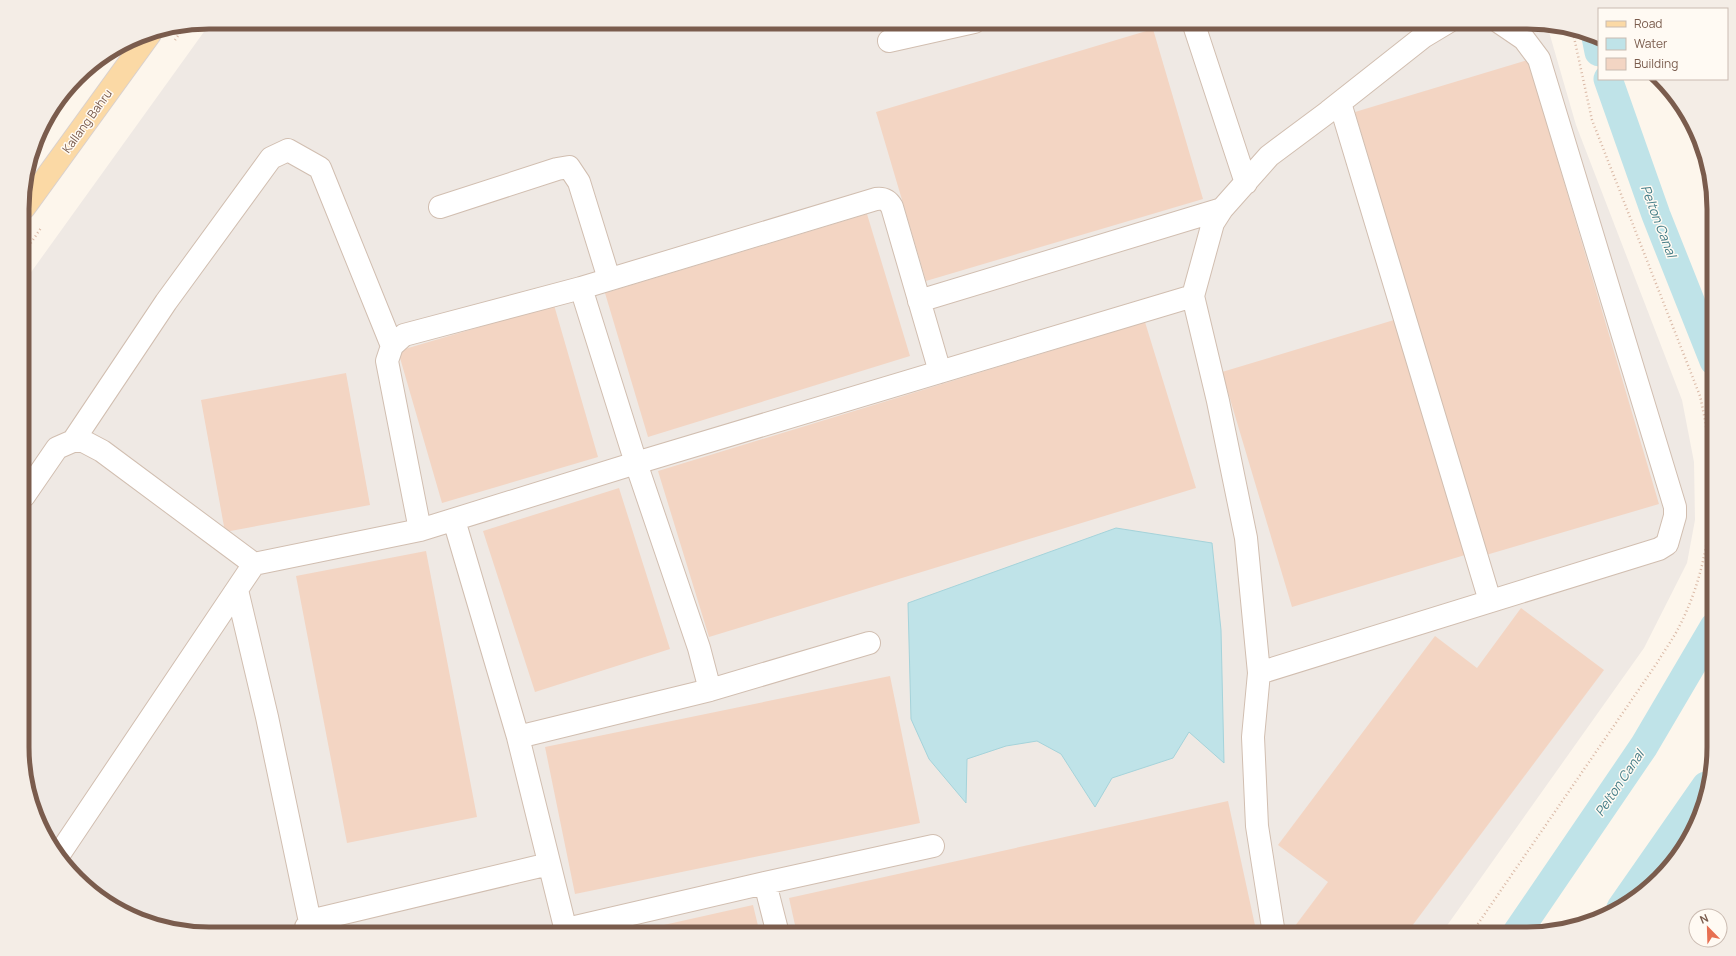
<svg xmlns="http://www.w3.org/2000/svg" width="1736" height="956" font-family="Manrope,sans-serif">
  <style>
    .industrial { fill: #efe9e4 }
    .water { fill: #bfe3e8; stroke: #a5d3da }
    .lines { fill: none; stroke-linecap: round; stroke-linejoin: round }
    .canal { stroke: #bfe3e8; stroke-width: 29 }
    .building { fill: #f3d5c3 }
    .minor-casing { stroke: #d1beb0; stroke-width: 24 }
    .major-casing { stroke: #dad1cd; stroke-width: 24 }
    .path { stroke: #d9b8a5; stroke-width: 2.5; stroke-dasharray: 1 3; stroke-linecap: butt }
    .minor { stroke: #fff; stroke-width: 22 }
    .major { stroke: #fbd9a5; stroke-width: 22 }
    .labels { text-anchor: middle; dominant-baseline: central; stroke-width: 3; stroke-linejoin: round; paint-order: stroke }
    .street-label { font-size: 12px; fill: #7a5c4d; stroke: #fffaf3 }
    .water-label { font-size: 13px; font-style: italic; fill: #437c86; stroke: #fffaf3 }
    .rim { fill: none; stroke: #7a5c4d; stroke-width: 5 }
  </style>
  <rect width="100%" height="100%" fill="#fdf6ec"/>
  <path class="industrial" d="M211,22H602L612,29L638,22H1528L1547,25L1576,125L1682,400L1694,462L1695,520L1687,563L1644,648L1441,934H208L161,928L115,909L54,851L24,772V282Z"/>
  <path class="water" d="M1116,528L1212,543L1221,630L1224,763L1189,732L1173,758L1112,778L1095,807L1061,754L1037,741L1006,746L967,759L966,803L929,759L911,719L908,603Z"/>
  <g class="lines">
    <path class="canal" d="M1596,37L1599,52
      M1608,79L1656,215L1714,361
      M1621,908L1706,786
      M1516,934L1644,746L1714,627"/>
  </g>
  <path class="building" d="M1153,29L1203,199L926,281L876,112Z
    M1528,60L1659,504L1486,555L1355,112Z
    M867,214L910,356L648,437L605,293Z
    M554,305L598,457L442,503L398,351Z
    M1394,320L1465,555L1292,607L1222,372Z
    M1145,322L1196,488L709,637L658,471Z
    M346,373L370,505L225,532L201,400Z
    M619,488L670,649L535,692L483,531Z
    M426,551L477,817L347,843L296,576Z
    M1521,608L1604,670L1406,934H1289L1328,882L1278,845L1435,636L1477,668Z
    M890,676L920,823L575,894L545,747Z
    M1228,801L1256,930L1238,934H797L789,898Z
    M753,905L760,934H628V933Z"/>
  <g class="lines">
    <defs>
      <path id="minor" d="M1193,22L1246,183
        M889,41L974,22
        M1340,103L1490,601
        M440,207L557,169L569,167L579,182L609,279
        M581,288L636,463L699,648L710,690
        M919,301L1222,209
        M73,441L166,302L271,158L288,150L320,168L392,346
        M24,496L57,448L73,441H83L102,451L254,564
        M454,520L518,737L565,927L571,928L765,883L933,846
        M420,530L387,361L392,346L404,335L581,288L876,199C884,198 888,200 892,207L940,372
        M237,590L267,717L310,922
        M1259,673L1659,549L1667,544L1675,516V507L1539,59L1524,39L1499,22
        M518,737L710,690L869,643
        M57,855L60,853L254,564L420,530L636,463L1193,296
        M765,883L778,934
        M306,934V927L310,922L314,920L549,864
        M1274,934L1257,826L1253,737L1259,673L1246,538L1218,401L1193,296L1213,223L1222,209L1269,156L1328,112L1423,37L1448,22"/>
      <path id="major" d="M24,208L150,34"/>
    </defs>
    <use href="#minor" class="minor-casing"/>
    <use href="#major" class="major-casing"/>
    <path class="path" d="M175,40L184,27
      M24,253L41,228
      M1471,934L1657,663C1664,651 1673,639 1679,627C1716,555 1718,473 1700,396L1592,120L1572,28"/>
    <use href="#minor" class="minor"/>
    <use href="#major" class="major"/>
  </g>
  <g class="labels">
    <g class="street-label">
      <text transform="translate(87 121) rotate(-54)">Kallang Bahru</text>
    </g>
    <g class="water-label">
      <text transform="translate(1659 221) rotate(69)">Pelton Canal</text>
      <text transform="translate(1619 783) rotate(-56)">Pelton Canal</text>
    </g>
  </g>
  <path d="M0 0H1736V956H0ZM209 29H1527A180 180 0 0 1 1707 209V747A180 180 0 0 1 1527 927H209A180 180 0 0 1 29 747V209A180 180 0 0 1 209 29Z" fill="#f4ede6" fill-rule="evenodd"/>
  <path class="rim" d="M209 29H1527A180 180 0 0 1 1707 209V747A180 180 0 0 1 1527 927H209A180 180 0 0 1 29 747V209A180 180 0 0 1 209 29Z"/>
  <rect x="1598" y="8" width="130" height="72" fill="#fffaf3" stroke="#cabbb1"/>
  <rect x="1606" y="21" width="20" height="6" fill="#fbd9a5" stroke="#cabbb1"/>
  <text x="1634" y="28" font-size="12" fill="#7a5c4d">Road</text>
  <rect x="1606" y="38" width="20" height="12" fill="#bfe3e8" stroke="#cabbb1"/>
  <text x="1634" y="48" font-size="12" fill="#7a5c4d">Water</text>
  <rect x="1606" y="58" width="20" height="12" fill="#f3d5c3" stroke="#cabbb1"/>
  <text x="1634" y="68" font-size="12" fill="#7a5c4d">Building</text>
  <g transform="translate(1708 928) rotate(337)"><circle r="19" fill="#fffaf3" stroke="#cabbb1"/>
  <path d="M0-3L7 15L0 10L-7 15Z" fill="#e76f51"/>
  <text y="-6" font-size="11" font-weight="bold" text-anchor="middle" fill="#7a5c4d">N</text>
  </g>
</svg>
